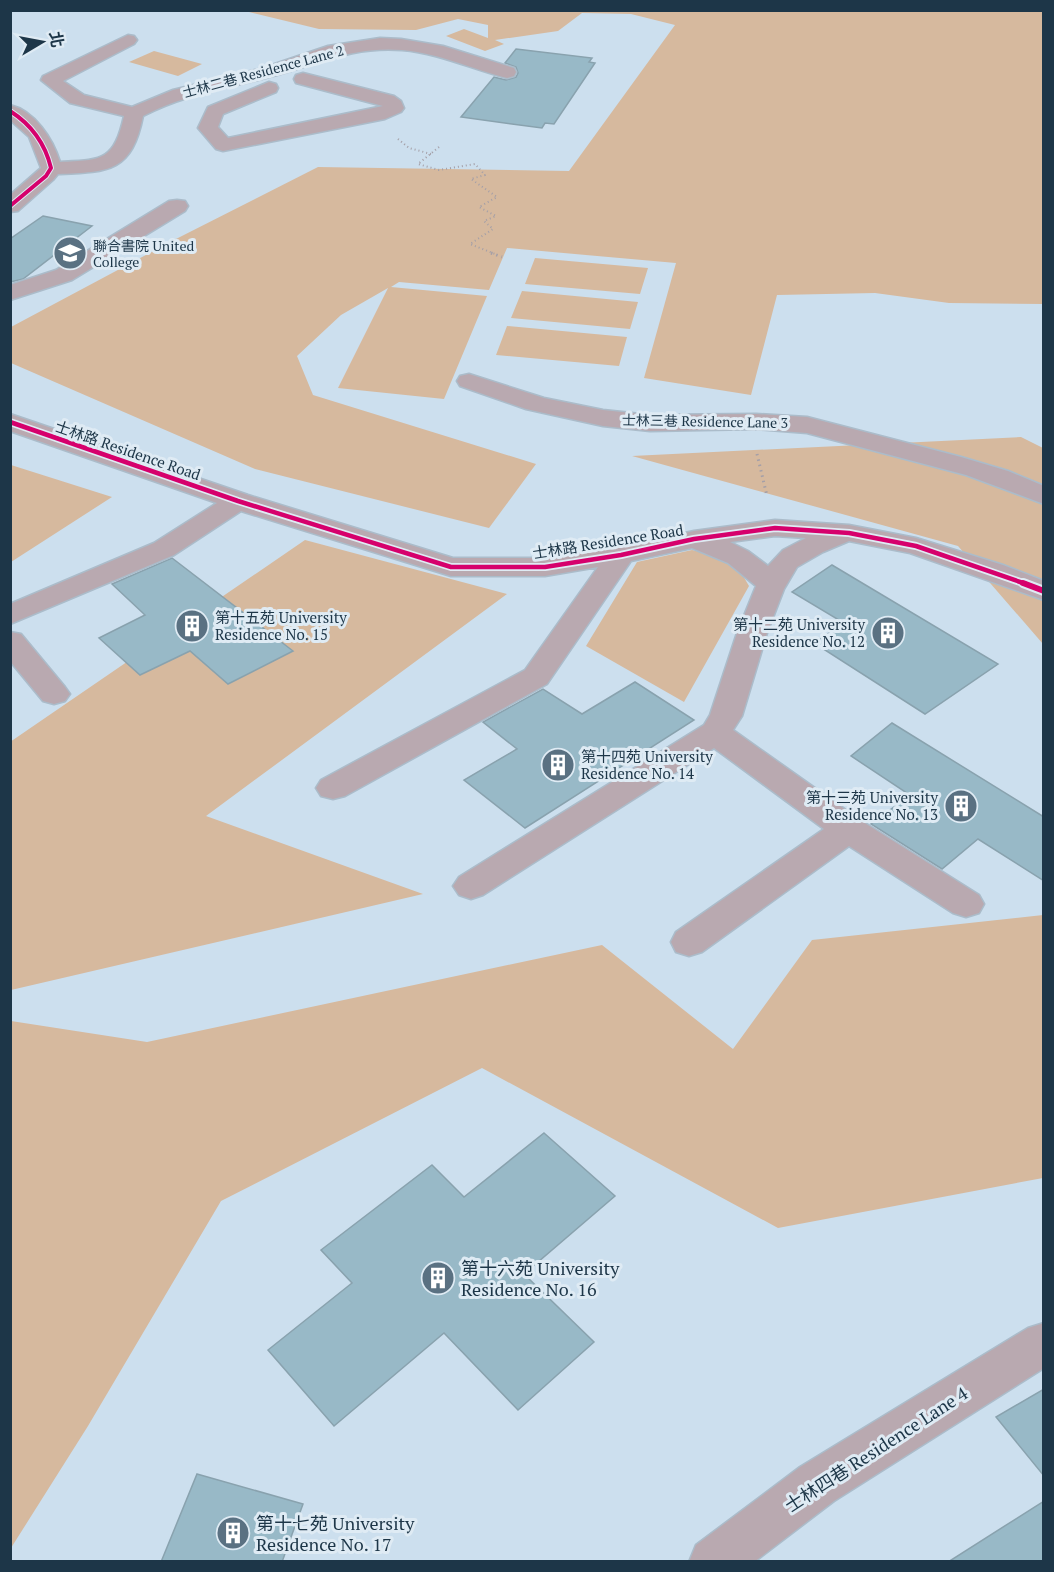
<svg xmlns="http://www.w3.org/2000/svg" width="1054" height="1572" font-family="'PT Serif','Noto Sans TC',serif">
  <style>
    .green { fill: #d6b99e }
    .building { fill: #98b9c7; stroke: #89a2ae; stroke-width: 1.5 }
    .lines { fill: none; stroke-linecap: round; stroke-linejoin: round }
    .minor-casing { stroke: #abbcca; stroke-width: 3 }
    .path-far1 { stroke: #a49fa7; stroke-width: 2; stroke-dasharray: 1 3; stroke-linecap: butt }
    .path { stroke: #a49fa7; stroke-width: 3; stroke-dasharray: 1.5 4; stroke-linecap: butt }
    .minor { fill: #b9a9b0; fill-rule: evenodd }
    .cycleway-far2-casing { stroke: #dfebf4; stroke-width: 6 }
    .cycleway-far1-casing { stroke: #dfebf4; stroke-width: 8 }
    .cycleway-casing { stroke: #dfebf4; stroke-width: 10 }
    .cycleway-far2 { stroke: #d6006c; stroke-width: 4 }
    .cycleway-far1 { stroke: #d6006c; stroke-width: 4.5 }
    .cycleway { stroke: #d6006c; stroke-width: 6 }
    .labels { text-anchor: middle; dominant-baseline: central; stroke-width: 6; stroke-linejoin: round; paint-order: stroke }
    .far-street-label { font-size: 14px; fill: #1d3648; stroke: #dfebf4 }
    .far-poi-label { font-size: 14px; fill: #1d3648; stroke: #dfebf4; text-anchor: start }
    .street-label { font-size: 15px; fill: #1d3648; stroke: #dfebf4 }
    .poi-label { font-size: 15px; fill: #1d3648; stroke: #dfebf4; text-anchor: start }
    .near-poi-label { font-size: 18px; fill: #1d3648; stroke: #dfebf4; text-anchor: start }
    .near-street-label { font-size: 18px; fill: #1d3648; stroke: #dfebf4 }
  </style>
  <rect width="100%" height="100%" fill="#ccdfee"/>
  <path class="green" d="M245,11H1043V304L949,303L875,293L777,295L751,395L644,378L676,263L507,248L489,290L399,282L391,287L487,296L444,399L338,388L388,288L341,315L297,356L313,395L536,464L489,528L255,469L11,363V327L174,240L318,167L569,171L675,25L631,14L582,13L558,31L495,40L504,44L485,51L446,36L464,29L488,38V25L458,19L416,30L319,29Z
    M154,51L202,64L178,76L129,62Z
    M535,258L648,268L640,294L525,284Z
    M522,291L638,302L630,329L511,318Z
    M507,326L627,337L619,366L496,355Z
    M1021,437L1043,448V644L958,546L632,456Z
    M11,465L112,497L11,562Z
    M305,540L507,594L206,816L423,894L11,990L10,742Z
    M692,550L713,555L739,569L749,586L684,702L586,646L637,562Z
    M1043,915V1178L778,1228L482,1068L221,1201L88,1426L11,1548V1021L147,1042L602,945L733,1049L812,940Z"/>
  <path class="building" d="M516,49L592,58L589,62L595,63L554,124L545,123L542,128L461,117L494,77L506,80L516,77L518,73L516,67L505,63Z
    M43,216L92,226L23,279L10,282V239Z
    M172,558L293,651L228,684L190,651L140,675L99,638L145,615L112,584Z
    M832,565L998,664L925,714L814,643L844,623L792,592Z
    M635,682L694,720L525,828L464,780L517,749L483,722L543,689L582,714Z
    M892,723L1044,817V881L978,839L942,869L871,824L910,795L851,756Z
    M544,1133L615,1196L524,1274L594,1342L518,1410L444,1333L334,1426L268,1350L352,1283L321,1250L432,1165L464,1197Z
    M1044,1389V1476L996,1417Z
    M197,1474L303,1504L282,1562H161Z
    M1044,1501V1562H948Z"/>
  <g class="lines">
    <defs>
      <path id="minor" d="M128,35L134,36L137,40L134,44L63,81L84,95L132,107L173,90L263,68L328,46L380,38L401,39L443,46L514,68L516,72L514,76L507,78C471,69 439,53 402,50C353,46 318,64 273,76C229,88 184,94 143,116C132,172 109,172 58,174L53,180L18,211L10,212V195L41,168L29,137L10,120V105C35,111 53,139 60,162C102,160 114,161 124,116L70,103L41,80L43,76Z
        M303,73L394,96L401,101L404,108L401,112L385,119L223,151L216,149L198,128L208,107L269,82L276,84L278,88L276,92L223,114L218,127L228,138L383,106L296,83L294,79L296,75Z
        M177,200L185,201L188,206L185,211L72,280L10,300V285L56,270L169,201Z
        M469,374L544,398L603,410L650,415L756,414L807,417L961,457L1008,471L1044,486V504L966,475L807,433L756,429L650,431L603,426L526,409L460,386L457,381L460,376Z
        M10,414L248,495L453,558H545L621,547L694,531L775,520L849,525L916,538L1003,565L1044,581V600L910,553L849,541L823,552L797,567L784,589L767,633L742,716L733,730L860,820L979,895L984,904L979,913L966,917L953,913L849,846L702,952L689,956L676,952L671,942L676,932L824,829L714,748L483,895L471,899L459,895L453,886L459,877L704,725L710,715L737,633L756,586L728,563L692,548L631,561L547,684L345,796L333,799L321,796L316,788L321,780L525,670L598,567L545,576H451L241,511L174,555L10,624V604L154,543L217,503L10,431ZM775,536L806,538L783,550L768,566L748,551L730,542Z
        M10,632L21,634L65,687L70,694L65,701L54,704L43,701L10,661Z
        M1044,1323V1368L834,1501L754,1562H689L696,1545L800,1467L1028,1328Z"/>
    </defs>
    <use href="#minor" class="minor-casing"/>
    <path class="path-far1" d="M398,139L409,148L431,154
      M439,147L418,164L439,170L475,164L485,175L471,179L497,197L479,207L496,216L484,221L493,229L470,244L495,254"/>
    <path class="path" d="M491,253L502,257
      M757,454L767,496"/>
    <use href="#minor" class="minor"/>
    <defs>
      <path id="cycleway-far2" d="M10,111C32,125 45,143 51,168L46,176L10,206"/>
      <path id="cycleway-far1" d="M10,422L238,501L451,567H545L621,555L694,539L775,528L849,533L916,546L1026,584"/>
      <path id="cycleway" d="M1023,583L1044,591"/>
    </defs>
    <use href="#cycleway-far2" class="cycleway-far2-casing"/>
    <use href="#cycleway-far1" class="cycleway-far1-casing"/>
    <use href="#cycleway" class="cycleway-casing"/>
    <use href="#cycleway-far2" class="cycleway-far2"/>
    <use href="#cycleway-far1" class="cycleway-far1"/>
    <use href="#cycleway" class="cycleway"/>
  </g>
  <defs>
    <symbol id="university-disc" viewBox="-11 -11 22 22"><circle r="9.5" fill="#5a7182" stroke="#dfebf4"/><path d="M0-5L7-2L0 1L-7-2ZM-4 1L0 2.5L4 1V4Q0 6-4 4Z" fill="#fff"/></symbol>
    <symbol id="building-disc" viewBox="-11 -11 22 22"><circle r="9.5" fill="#5a7182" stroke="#dfebf4"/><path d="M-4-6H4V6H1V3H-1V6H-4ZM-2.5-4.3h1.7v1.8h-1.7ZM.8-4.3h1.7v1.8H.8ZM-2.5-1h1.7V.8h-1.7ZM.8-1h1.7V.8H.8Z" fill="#fff"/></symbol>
  </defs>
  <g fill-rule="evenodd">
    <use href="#university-disc" x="51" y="234" width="38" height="38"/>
    <use href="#building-disc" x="173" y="607" width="38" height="38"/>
    <use href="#building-disc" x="869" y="614" width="38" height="38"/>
    <use href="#building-disc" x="539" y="746" width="38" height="38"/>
    <use href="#building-disc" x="942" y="787" width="38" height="38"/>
    <use href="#building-disc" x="419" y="1259" width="38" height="38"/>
    <use href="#building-disc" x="214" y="1514" width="38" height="38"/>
  </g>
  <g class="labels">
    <g class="far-street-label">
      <text transform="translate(263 71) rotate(-15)">士林二巷 Residence Lane 2</text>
      <text transform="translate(705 421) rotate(1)">士林三巷 Residence Lane 3</text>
    </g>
    <g class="far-poi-label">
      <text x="93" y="245">聯合書院 United<tspan x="93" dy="16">College</tspan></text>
    </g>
    <g class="street-label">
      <text transform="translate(128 450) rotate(19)">士林路 Residence Road</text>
      <text transform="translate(608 541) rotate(-9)">士林路 Residence Road</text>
    </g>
    <g class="poi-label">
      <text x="215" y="617">第十五苑 University<tspan x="215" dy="17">Residence No. 15</tspan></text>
      <text x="865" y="624" text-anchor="end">第十二苑 University<tspan x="865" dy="17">Residence No. 12</tspan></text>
      <text x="581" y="756">第十四苑 University<tspan x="581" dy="17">Residence No. 14</tspan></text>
      <text x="938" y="797" text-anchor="end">第十三苑 University<tspan x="938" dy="17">Residence No. 13</tspan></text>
    </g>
    <g class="near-poi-label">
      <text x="461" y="1268">第十六苑 University<tspan x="461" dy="21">Residence No. 16</tspan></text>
      <text x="256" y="1523">第十七苑 University<tspan x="256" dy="21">Residence No. 17</tspan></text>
    </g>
    <g class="near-street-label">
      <text transform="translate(876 1449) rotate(-33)">士林四巷 Residence Lane 4</text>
    </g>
  </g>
  <rect width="1054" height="1572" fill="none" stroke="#1d3648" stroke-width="24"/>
  <g transform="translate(42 42) rotate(80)" stroke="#dfebf4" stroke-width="4.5" paint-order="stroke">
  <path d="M0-4.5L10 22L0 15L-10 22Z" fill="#1d3648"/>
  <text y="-9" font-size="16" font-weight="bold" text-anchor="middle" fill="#1d3648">北</text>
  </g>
</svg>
